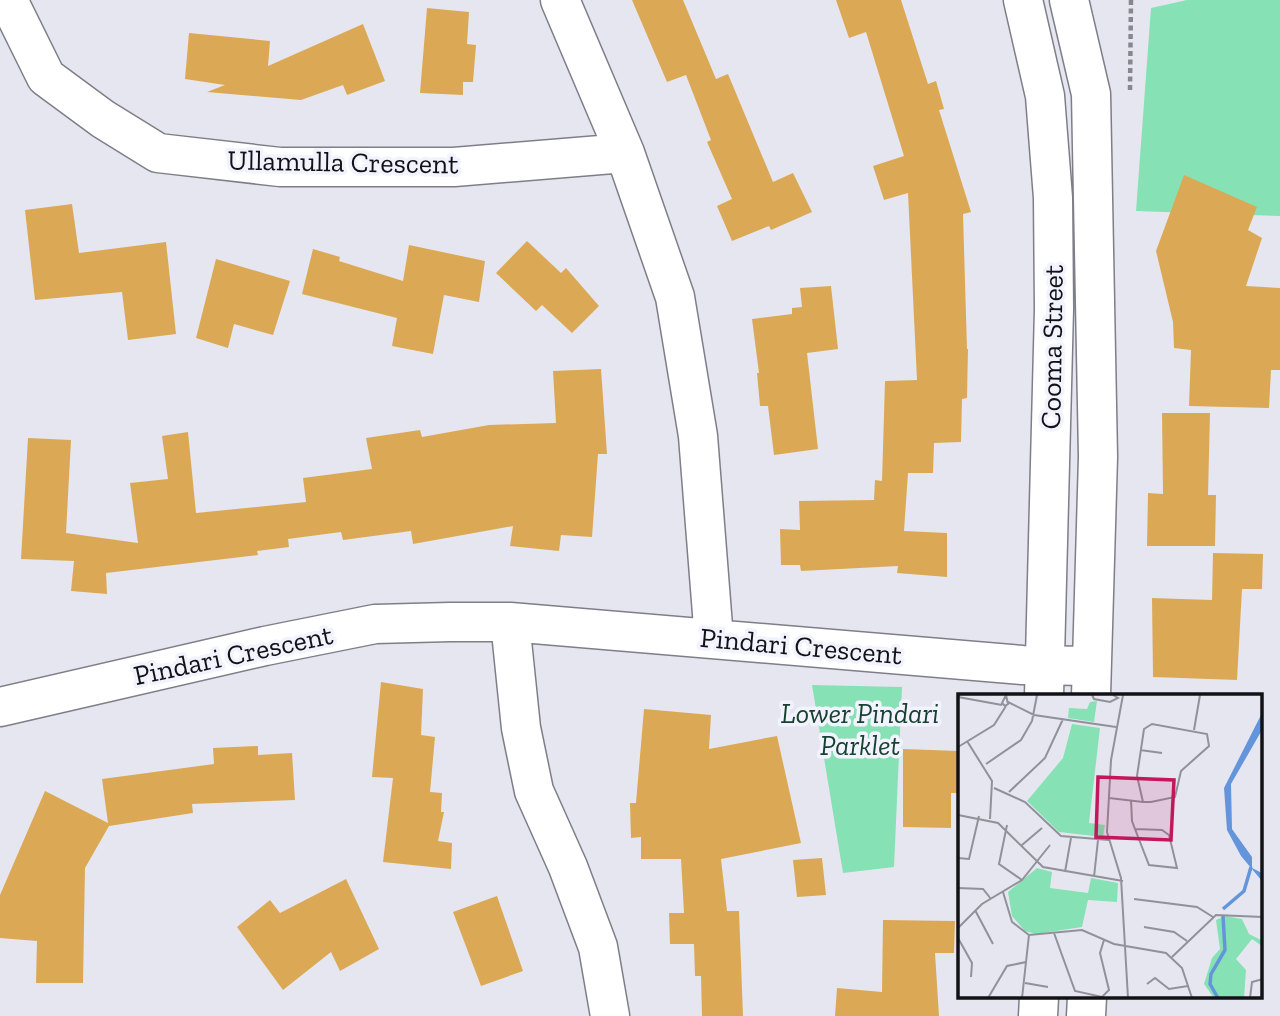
<svg xmlns="http://www.w3.org/2000/svg" width="1280" height="1016" font-family="'Zilla Slab',serif">
  <style>
    .park { fill: #86e2b4 }
    .building { fill: #dba955 }
    .lines { fill: none; stroke-linecap: round; stroke-linejoin: round }
    .minor-casing { stroke: #7e7e88; stroke-width: 41 }
    .major-casing { stroke: #7e7e88; stroke-width: 41 }
    .path { stroke: #87878e; stroke-width: 4.5; stroke-dasharray: 5 3.5; stroke-linecap: butt }
    .minor { stroke: #fff; stroke-width: 38 }
    .major { stroke: #fff; stroke-width: 38 }
    .labels { text-anchor: middle; dominant-baseline: central; stroke-width: 7; stroke-linejoin: round; paint-order: stroke }
    .street-label { font-size: 28px; fill: #121216; stroke: #f3f3ff }
    .park-label { font-size: 28px; font-style: italic; fill: #17422f; stroke: #f3f3ff }
    .inset-river { fill: none; stroke: #6495db; stroke-width: 3.5 }
    .inset-road { fill: none; stroke: #919199; stroke-width: 2 }
    .view { fill: #c2185b; fill-opacity: 0.15; stroke: #c2185b; stroke-width: 3.5 }
    .inset-edge { fill: none; stroke: #121216; stroke-width: 3.5 }
  </style>
  <rect width="100%" height="100%" fill="#e6e6f1"/>
  <path class="park" d="M1187,0H1280V216L1136,211L1151,8Z
    M812,685L902,687L894,867L843,873Z"/>
  <path class="building" d="M632,0H683L716,79L728,74L773,182L793,173L812,212L771,230L769,226L732,241L717,206L732,199L707,142L711,140L686,75L667,82Z
    M836,0H901L928,84L936,81L944,109L939,110L971,212L963,214L967,349H968L967,398L962,399L961,442L934,443L933,473H908L904,531L947,533V577L897,573L898,566L801,571L800,565H781L780,529L800,530L799,501L874,500L875,480L882,481L885,381L917,380L908,193L884,200L873,166L904,156L866,32L849,38Z
    M427,8L469,12L467,44L476,45L473,82H463V95L420,93Z
    M363,24L385,81L347,95L343,85L301,100L207,92L225,85L185,79L189,33L270,41L268,66Z
    M1184,175L1257,207L1248,230L1262,238L1246,286L1280,288V370H1271L1269,408L1189,406L1191,350L1174,348L1173,322L1156,251Z
    M72,204L79,253L166,242L176,334L128,340L122,292L35,300L25,210Z
    M527,241L561,273L566,268L599,306L572,333L542,305L536,311L496,273Z
    M409,245L485,261L479,302L444,295L433,354L392,346L397,318L302,294L313,249L340,257L339,261L403,281Z
    M216,259L290,281L273,335L234,324L228,348L196,338Z
    M831,286L838,349L807,353L818,449L774,455L768,406H760L757,373H759L752,319L792,314V308L802,307L800,288Z
    M601,369L607,454H598L592,537L561,535L559,551L510,546L513,526L413,544L411,531L343,540L341,532L288,539L289,547L257,551L258,555L106,573L107,594L71,591L74,561L21,559L28,438L71,440L66,533L138,543L130,483L168,479L162,436L188,432L196,513L306,502L303,478L372,469L366,438L420,430L422,437L489,425L556,423L553,371Z
    M1162,413H1210L1208,495H1216L1215,546H1147L1148,493L1163,494Z
    M1213,553L1263,554L1262,589H1242L1237,680L1153,677L1152,598L1212,600Z
    M381,682L423,689L421,735L435,737L430,792L442,793L441,812H444L438,841L452,843L451,869L383,862L393,778L372,777Z
    M644,709L711,715L709,749L777,736L801,843L721,859L727,911H739L743,1016H702L701,976H695L694,944H670L669,913H684L681,859H641V837L631,838L630,803H636Z
    M258,746V755L292,753L295,800L192,804L193,813L109,826L85,868L83,983H36L37,941L0,938V895L45,791L108,823L102,779L214,764L213,748Z
    M903,749L959,751V793H951V828L903,827Z
    M822,858L826,895L797,897L793,860Z
    M346,879L379,949L340,971L331,952L283,990L237,927L270,900L280,913Z
    M497,896L523,971L481,986L453,912Z
    M883,920L955,921L954,953H935L939,1016H835L837,988L882,992Z"/>
  <g class="lines">
    <defs>
      <path id="minor" d="M8,0L46,77L103,119L158,153L280,167H454L625,153
        M560,0L625,153L675,297L698,436L714,639
        M510,622L521,728L534,791L568,867L598,947L610,1016
        M0,707L265,646L375,624L450,622H510L1022,665L1091,666"/>
      <path id="major" d="M1023,0L1045,96L1053,198L1054,309L1044,696
        M1069,0L1091,94L1098,457L1091,696
        M1038,1016L1039,997
        M1086,1016L1087,997"/>
    </defs>
    <use href="#minor" class="minor-casing"/>
    <use href="#major" class="major-casing"/>
    <path class="path" d="M1130,90L1131,0"/>
    <use href="#minor" class="minor"/>
    <use href="#major" class="major"/>
  </g>
  <g class="labels">
    <g class="street-label">
      <text transform="translate(343 162) rotate(1)">Ullamulla Crescent</text>
      <text transform="translate(1052 347) rotate(-89)">Cooma Street</text>
      <text transform="translate(801 646) rotate(5)">Pindari Crescent</text>
      <text transform="translate(233 655) rotate(-12)">Pindari Crescent</text>
    </g>
    <g class="park-label">
      <text x="860" y="713">Lower Pindari<tspan x="860" dy="32">Parklet</tspan></text>
    </g>
  </g>
  <g transform="translate(958 694)">
    <rect width="304" height="304" fill="#e6e6f1"/>
    <path d="M267,222L284,225L291,240L305,247L304,252L294,245L278,265L288,276L286,304H256L246,290L254,264L262,255L258,226Z" fill="#86e2b4"/>
    <path d="M139,7L136,28L110,24L111,14L129,15L132,8ZM114,30L142,34L131,129L147,131L145,143L101,138L69,107L105,64ZM79,174L94,178L92,194L130,199L133,184L160,189L159,208L130,206L124,233L78,240L67,237L54,222L50,198Z" fill="#86e2b4"/>
    <path d="M304,19V36L273,90L274,135L294,163V174L304,179V187L283,162L269,136L266,94Z" fill="#6495db"/>
    <path class="inset-river" d="M265,215L286,197L293,173M260,304L252,290L253,280L267,256L265,222"/>
    <path class="inset-road" d="M48,1L50,10L47,12L44,9ZM134,1L136,5L152,8L160,4L155,1M165,1L153,66L149,138L163,184L170,304M0,3L44,11M50,8L76,21L158,33M236,36L242,1M9,47L34,87L32,125M0,53L36,31L48,12M182,56L204,59M28,70L63,46L74,27L79,1M36,94L67,108L103,142L151,146M51,98L87,64L105,25M151,104L185,108H193L217,103L223,77L251,52L249,40L194,30L186,35L179,82L185,108M173,106L174,127L177,135L191,171L219,174L211,141L204,136L177,135M0,121L40,129L85,173L165,187M49,131L41,170L64,186M64,151L84,134M0,164L11,165L21,122M107,178L113,144M136,183L140,146M0,194L25,195L33,205M45,198L54,228L71,241L124,236L156,250L208,259L224,274L234,304M176,205L239,213L255,223M17,216L35,250M186,233L216,238L229,247M0,234L24,210L64,186L92,151M96,239L117,297L144,303L151,296L142,259L146,246M0,244L14,269L13,283M214,263L258,221L305,223M67,289L90,293M189,290L197,284L211,295L230,292M30,304L49,272L68,268M64,304L71,241M292,304L294,288L305,285"/>
    <path class="view" d="M140,83L216,86L213,146L138,143Z"/>
    <rect width="304" height="304" class="inset-edge"/>
  </g>
</svg>
